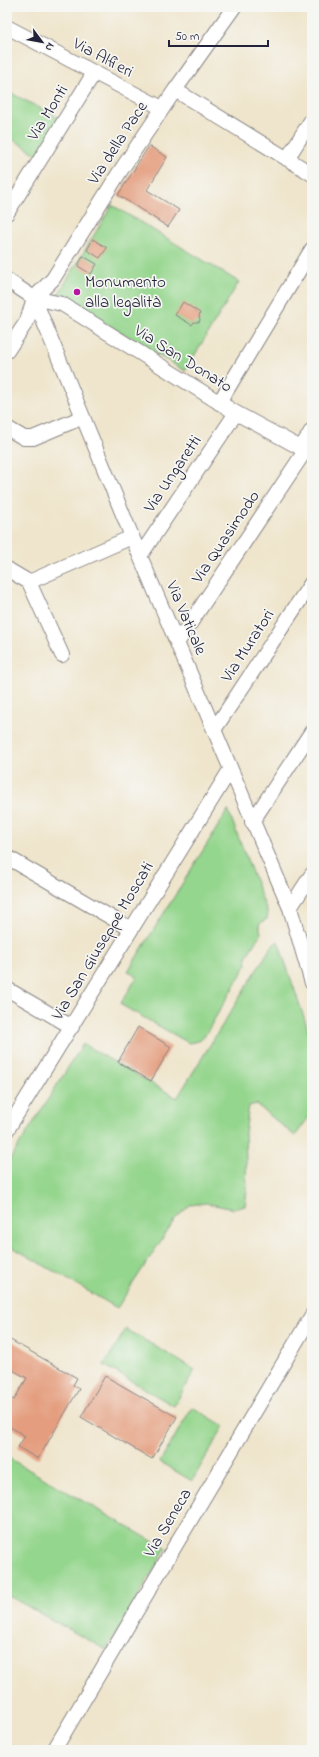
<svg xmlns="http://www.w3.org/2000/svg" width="319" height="1757" font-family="'Indie Flower',sans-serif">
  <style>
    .green { fill: #94d68d; stroke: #5b7c64 }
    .building { fill: #e49d7e }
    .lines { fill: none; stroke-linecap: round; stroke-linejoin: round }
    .minor-casing { stroke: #888484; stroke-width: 16 }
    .minor { stroke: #fff; stroke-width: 14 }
    .poi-dot { fill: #b5179e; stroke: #f6f6f2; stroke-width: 1.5 }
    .labels { text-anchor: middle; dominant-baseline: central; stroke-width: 3.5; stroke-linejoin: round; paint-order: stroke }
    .street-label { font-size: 17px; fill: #22223b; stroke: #f6f6f2 }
    .poi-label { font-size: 17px; fill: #22223b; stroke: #f6f6f2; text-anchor: start }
  </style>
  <rect width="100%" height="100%" fill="#f6f6f2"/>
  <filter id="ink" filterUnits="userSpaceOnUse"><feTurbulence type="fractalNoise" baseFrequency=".025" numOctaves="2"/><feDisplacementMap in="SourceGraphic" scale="8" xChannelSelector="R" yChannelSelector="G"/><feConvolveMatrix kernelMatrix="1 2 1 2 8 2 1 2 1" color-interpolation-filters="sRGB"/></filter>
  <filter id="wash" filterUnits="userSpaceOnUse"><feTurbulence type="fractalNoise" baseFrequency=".012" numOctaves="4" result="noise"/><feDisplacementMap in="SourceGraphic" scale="16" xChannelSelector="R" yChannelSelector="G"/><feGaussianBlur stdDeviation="0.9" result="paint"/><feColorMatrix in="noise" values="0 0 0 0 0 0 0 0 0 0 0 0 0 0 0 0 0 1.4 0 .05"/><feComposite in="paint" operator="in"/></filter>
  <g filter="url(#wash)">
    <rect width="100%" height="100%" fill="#efe5cc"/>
    <path class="green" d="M7,91L61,119L38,155L7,136Z
      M112,205L239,282L185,371L58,295Z
      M228,810L268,914L267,919L259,924L261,933L246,957L247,964L204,1037L199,1041L189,1043L123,1006L121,1003L137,977L128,971Z
      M278,941L312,1041V1113L295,1136L256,1104L249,1106L245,1133L247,1190L245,1206L233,1209L206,1203L190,1205L175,1219L117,1308L7,1244V1164L83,1044L177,1098L271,947Z
      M126,1329L195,1370L174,1406L104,1365Z
      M192,1407L224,1426L192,1481L160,1462Z
      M7,1457L166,1549L106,1650L7,1595Z"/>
    <g id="blocks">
      <path class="building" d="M149,146L167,157L147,190L179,210L168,227L118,195Z
        M93,239L107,248L100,258L87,250Z
        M83,256L97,264L91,274L78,266Z
        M183,302L200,313L199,316L200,320L199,322H194L192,325L175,315Z
        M138,1027L171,1047L151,1081L118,1062Z
        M7,1338L77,1378L73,1385L79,1389L38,1459L18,1447L25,1436L7,1425V1396L14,1400L27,1378L7,1367Z
        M105,1376L177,1417L152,1459L81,1417Z"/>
    </g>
  </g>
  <g filter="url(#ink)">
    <use href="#blocks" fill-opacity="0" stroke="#888484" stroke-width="1"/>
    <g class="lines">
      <defs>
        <path id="minor" d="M7,27L162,108
          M175,90L312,174
          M287,159L312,119
          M7,213L94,73
          M7,280L34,298L140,556L290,908L312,983
          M34,298L62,304L236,413L312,454
          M7,351L27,321L34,298L53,279L119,173L175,90L234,7
          M219,403L312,249
          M7,428L24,438H33L83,417
          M301,448L312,430
          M140,556L236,413
          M7,569L29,582L62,655
          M29,582L132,537
          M177,643L305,451
          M214,730L312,582
          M252,822L312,731
          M7,857L131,929
          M290,908L312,874
          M7,989L72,1027
          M7,1130L230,770
          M54,1750L312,1315"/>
      </defs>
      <use href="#minor" class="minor-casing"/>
      <use href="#minor" class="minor"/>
    </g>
  </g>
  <circle class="poi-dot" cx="77" cy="292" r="4"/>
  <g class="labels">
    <g class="street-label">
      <text transform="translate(103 58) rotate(28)">Via Alfieri</text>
      <text transform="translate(48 113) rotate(-58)">Via Monti</text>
      <text transform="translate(118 143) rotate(-57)">Via della Pace</text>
      <text transform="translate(183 359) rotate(32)">Via San Donato</text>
      <text transform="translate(173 474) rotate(-56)">Via Ungaretti</text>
      <text transform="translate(226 537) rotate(-56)">Via Quasimodo</text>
      <text transform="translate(186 618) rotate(67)">Via Vaticale</text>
      <text transform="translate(248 646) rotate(-57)">Via Muratori</text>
      <text transform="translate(103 941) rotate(-59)">Via San Giuseppe Moscati</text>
      <text transform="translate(168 1523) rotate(-59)">Via Seneca</text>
    </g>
    <g class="poi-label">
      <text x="85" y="282">Monumento<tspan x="85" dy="20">alla legalità</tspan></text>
    </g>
  </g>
  <rect width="319" height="1757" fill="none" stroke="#f6f6f2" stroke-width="24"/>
  <g transform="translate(42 42) rotate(122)" stroke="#f6f6f2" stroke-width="3" paint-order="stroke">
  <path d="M0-3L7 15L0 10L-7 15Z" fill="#22223b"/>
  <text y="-6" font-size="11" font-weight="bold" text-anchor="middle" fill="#22223b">N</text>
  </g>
  <path d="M169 40v6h99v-6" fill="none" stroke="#22223b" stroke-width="2"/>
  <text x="175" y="40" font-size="12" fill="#22223b" stroke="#f6f6f2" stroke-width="3" paint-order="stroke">50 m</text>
</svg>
